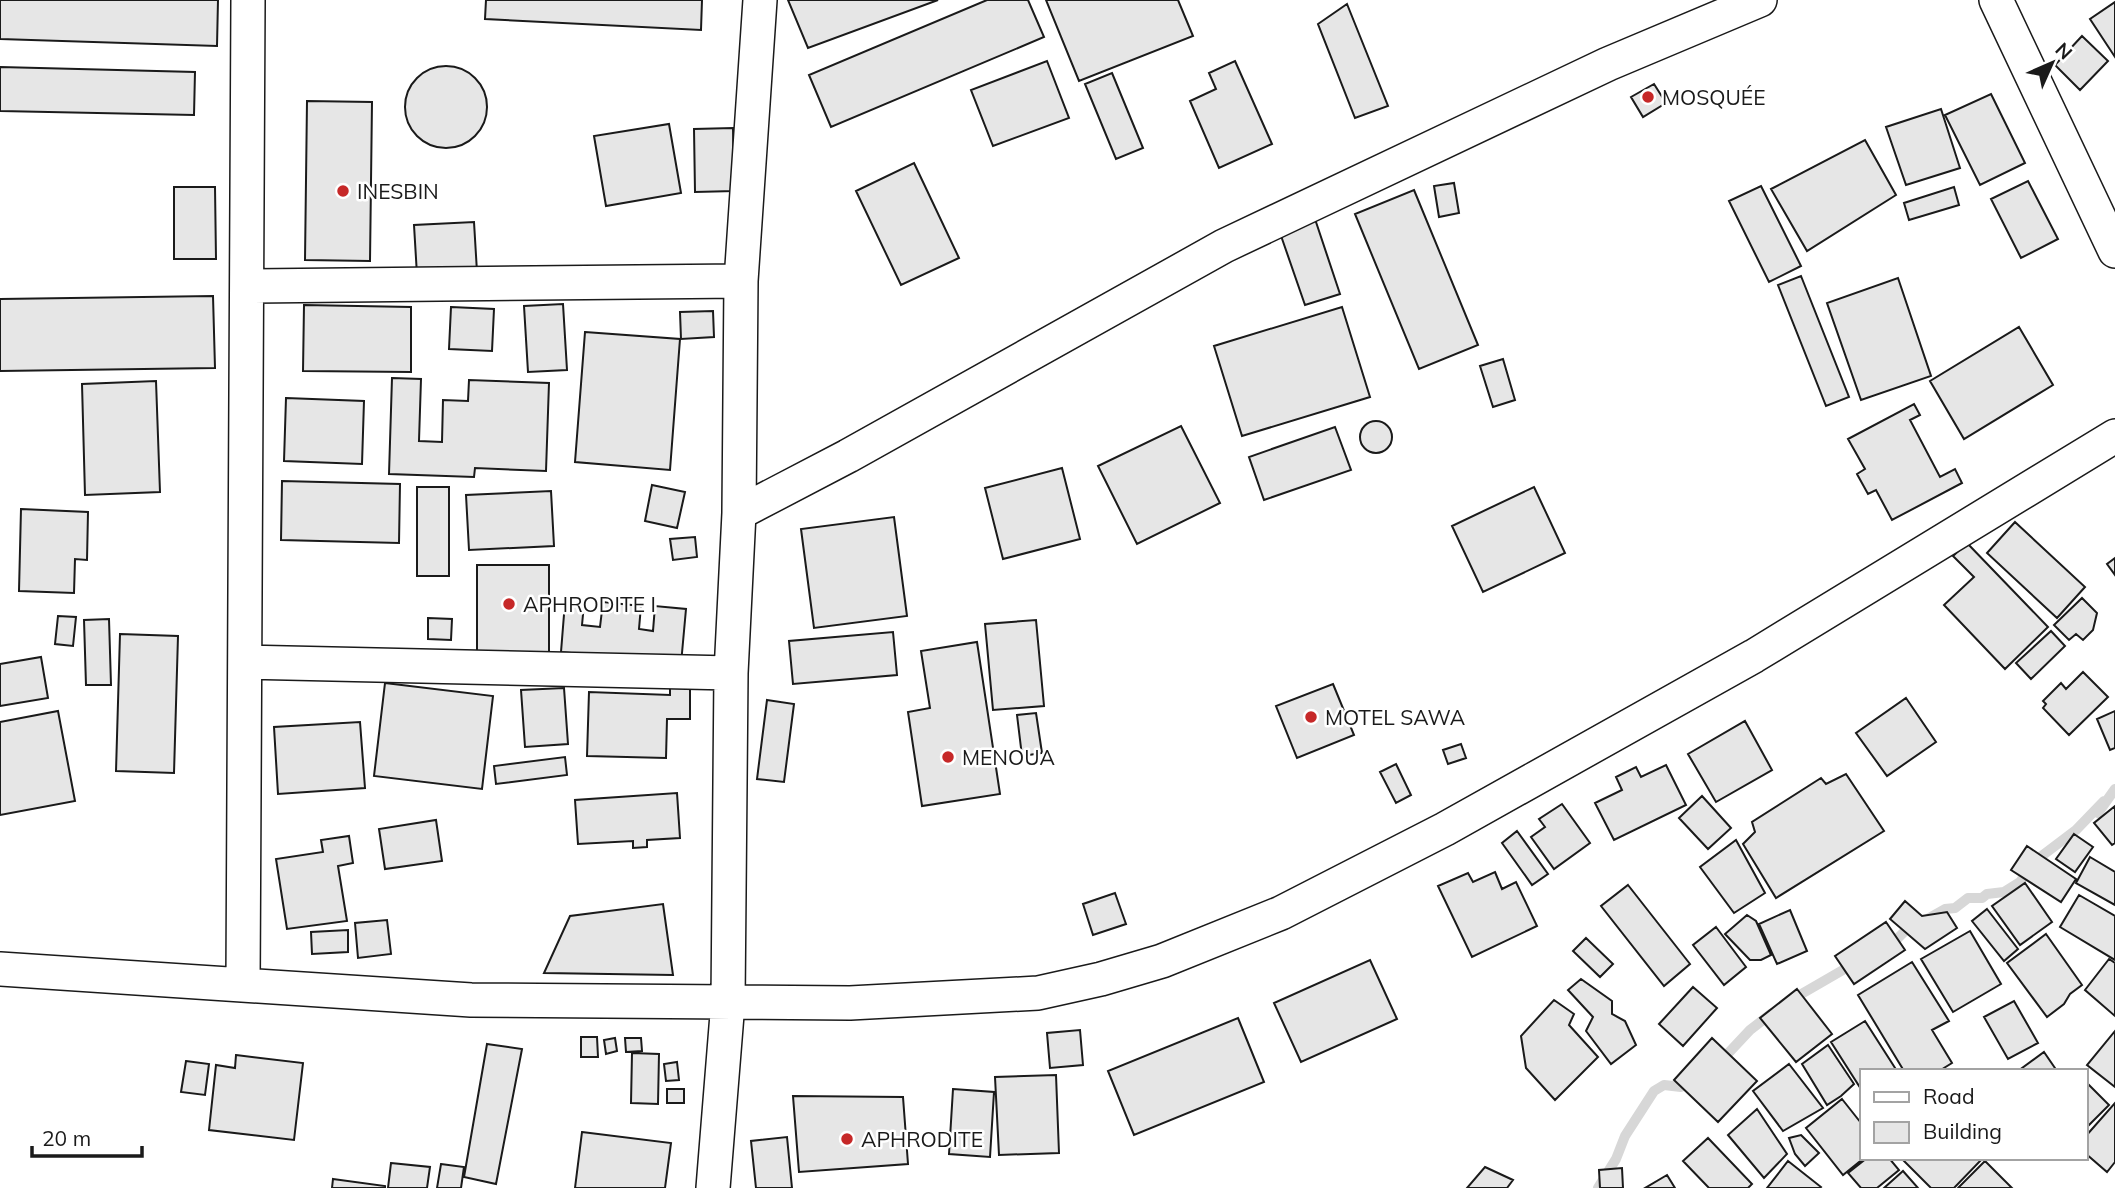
<svg xmlns="http://www.w3.org/2000/svg" width="2115" height="1188" font-family="Mulish,sans-serif">
  <style>
    .lines { fill: none; stroke-linecap: round; stroke-linejoin: round }
    .stream { stroke: #d7d7d7; stroke-width: 10 }
    .building { fill: #e6e6e6; stroke: #1a1a1a; stroke-width: 2 }
    .minor-casing { stroke: #1a1a1a; stroke-width: 36 }
    .minor { stroke: #fff; stroke-width: 33 }
    .poi-dot { fill: #c62828; stroke: #fff; stroke-width: 2.5 }
    .labels { text-anchor: middle; dominant-baseline: central; stroke-width: 5; stroke-linejoin: round; paint-order: stroke }
    .poi-label { font-size: 21px; fill: #1a1a1a; stroke: #fff; text-anchor: start }
  </style>
  <rect width="100%" height="100%" fill="#fff"/>
  <g class="lines">
    <path class="stream" d="M1887,943L1895,941L1906,930L1916,928L1929,918L1945,909L1955,908L1968,898H1982L1987,894L2004,892L2020,882L2029,869L2039,858L2076,830L2104,801L2098,813L2115,789
      M1791,1000L1855,963
      M1720,1062L1750,1030L1772,1013
      M1598,1188L1616,1159L1625,1136L1654,1091L1664,1085L1681,1087L1693,1082"/>
  </g>
  <path class="building" d="M0,0H218L217,46L0,39Z
    M486,0H702L701,30L485,19Z
    M788,0H938L808,48Z
    M987,0H1028L1044,37L831,127L809,75Z
    M1046,0H1178L1193,36L1079,81Z
    M2115,2V57L2090,19Z
    M1347,4L1388,106L1355,118L1318,24Z
    M2082,36L2108,61L2080,90L2055,65Z
    M1047,61L1069,118L993,146L971,90Z
    M1235,61L1272,144L1219,168L1190,101L1216,89L1209,73Z
    M405 107a41 41 0 1 1 82 0a41 41 0 1 1-82 0Z
    M0,67L195,72L194,115L0,111Z
    M1112,73L1143,148L1116,159L1085,84Z
    M1654,84L1666,103L1643,117L1631,97Z
    M1991,94L2025,163L1980,185L1945,115Z
    M307,101L372,102L370,261L305,260Z
    M1941,109L1960,168L1906,185L1886,127Z
    M669,124L681,193L606,206L594,136Z
    M733,128L734,191L695,192L694,129Z
    M1865,140L1896,195L1807,251L1771,189Z
    M914,163L959,258L901,285L856,191Z
    M2028,181L2058,239L2021,258L1991,199Z
    M1454,183L1459,213L1439,217L1434,186Z
    M1761,186L1801,266L1769,282L1729,201Z
    M174,187H215L216,259H174Z
    M1954,187L1959,205L1909,220L1904,203Z
    M1414,190L1478,345L1419,369L1355,214Z
    M1315,219L1340,294L1305,305L1279,230Z
    M474,222L477,272L417,275L414,225Z
    M1801,276L1849,397L1826,406L1778,285Z
    M1898,278L1931,376L1861,400L1827,303Z
    M213,296L215,368L0,371V299Z
    M563,304L567,370L528,372L524,306Z
    M304,305L411,307V372L303,371Z
    M451,307L494,309L492,351L449,349Z
    M1342,307L1370,397L1242,436L1214,346Z
    M713,311L714,337L681,339L680,312Z
    M2019,327L2053,385L1964,439L1930,381Z
    M585,332L680,339L670,470L575,462Z
    M1503,359L1515,400L1493,407L1480,366Z
    M392,378L421,379L419,441L442,442L443,400L468,401L469,380L549,383L546,471L475,468L474,477L389,474Z
    M156,381L160,492L85,495L82,384Z
    M286,398L364,401L362,464L284,461Z
    M1914,404L1920,415L1910,420L1940,477L1955,469L1962,483L1892,520L1876,490L1868,494L1857,474L1865,469L1848,439Z
    M1360 437a16 16 0 1 1 32 0a16 16 0 1 1-32 0Z
    M1181,426L1220,503L1137,544L1098,466Z
    M1335,427L1351,470L1264,500L1249,457Z
    M1062,468L1080,539L1003,559L985,488Z
    M282,481L400,484L399,543L281,540Z
    M652,485L685,492L677,528L645,521Z
    M417,487H449V576H417Z
    M1534,487L1565,553L1483,592L1452,526Z
    M551,491L554,546L469,550L466,495Z
    M21,509L88,512L87,560L75,559L74,593L19,591Z
    M894,517L907,616L814,628L801,529Z
    M2015,522L2085,587L2057,618L1987,553Z
    M695,537L697,557L673,560L670,539Z
    M1967,543L2048,627L2005,669L1944,605L1974,577L1953,556Z
    M2115,558V575L2107,564Z
    M477,565H549V662H477Z
    M2082,598L2097,613L2093,630L2083,640L2076,634L2069,640L2054,625Z
    M565,602L584,604L582,625L600,627L603,602L641,606L639,629L653,631L655,606L686,609L681,664L561,652Z
    M58,616L76,617L73,646L55,644Z
    M428,618L452,619L451,640L428,639Z
    M109,619L111,685H86L84,620Z
    M1036,620L1044,706L993,710L985,624Z
    M2051,631L2065,646L2031,679L2016,663Z
    M893,632L897,675L793,684L789,641Z
    M120,634L178,636L174,773L116,771Z
    M977,642L1000,794L922,806L908,712L930,708L921,651Z
    M41,657L48,698L0,706V664Z
    M2083,672L2108,697L2069,735L2043,708L2046,704L2043,701L2061,683L2066,689Z
    M385,683L493,696L482,789L374,776Z
    M1333,684L1354,735L1297,758L1276,706Z
    M670,686L690,687V719H667L666,758L587,756L589,692L670,695Z
    M564,688L568,744L525,747L521,690Z
    M1906,698L1936,742L1887,776L1856,733Z
    M767,700L794,704L784,782L757,779Z
    M58,711L75,801L0,815V722Z
    M2115,711V748L2110,750L2097,719Z
    M1036,713L1042,753L1022,756L1017,715Z
    M1745,721L1772,770L1716,802L1688,754Z
    M360,722L365,788L278,794L274,727Z
    M1461,744L1466,758L1448,764L1443,750Z
    M565,757L567,775L496,784L494,766Z
    M1396,764L1411,795L1396,803L1380,772Z
    M1666,765L1686,805L1614,840L1595,803L1622,790L1616,777L1636,767L1641,777Z
    M1846,774L1884,831L1776,898L1743,844L1755,832L1752,822L1821,778L1826,784Z
    M677,793L680,838L647,840V847L633,848V841L578,844L575,800Z
    M1702,796L1731,828L1708,849L1679,818Z
    M1562,804L1590,843L1554,869L1531,837L1545,827L1539,819Z
    M2115,806V843L2112,845L2094,823Z
    M436,820L442,861L385,869L379,829Z
    M1517,831L1548,874L1532,885L1502,843Z
    M2074,834L2093,847L2075,872L2056,859Z
    M349,836L353,863L338,866L347,921L287,929L276,859L323,852L321,840Z
    M1736,840L1765,893L1734,913L1700,867Z
    M2027,846L2076,879L2061,902L2011,870Z
    M2090,857L2115,872V905L2076,883Z
    M1495,872L1502,889L1516,882L1537,926L1472,957L1438,886L1468,873L1473,882Z
    M2025,883L2052,922L2020,945L1992,906Z
    M1628,885L1690,964L1664,986L1601,906Z
    M1115,893L1126,924L1093,935L1083,904Z
    M2079,895L2115,916V960L2060,927Z
    M1905,901L1922,916L1947,912L1957,928L1925,949L1890,919Z
    M663,904L673,975L544,973L570,916Z
    M1987,909L2018,949L2004,961L1972,921Z
    M1790,910L1807,951L1777,964L1759,924Z
    M1747,915L1756,921L1771,955L1761,960H1750L1725,934Z
    M387,920L391,954L358,958L355,923Z
    M1886,922L1905,950L1854,984L1835,956Z
    M1716,927L1746,967L1724,985L1693,945Z
    M348,930V952L312,954L311,932Z
    M1970,931L2001,984L1953,1012L1921,959Z
    M2046,934L2082,985L2070,994L2064,1004L2047,1017L2007,963Z
    M1586,938L1613,964L1600,977L1573,951Z
    M2109,959L2115,963V1016L2085,990Z
    M1370,960L1397,1019L1301,1062L1274,1003Z
    M1912,962L1949,1021L1932,1030L1952,1063L1939,1071H1904L1858,995Z
    M1581,979L1612,1001V1014L1625,1021L1636,1045L1611,1064L1586,1031L1593,1017L1568,990Z
    M1693,987L1717,1008L1683,1046L1659,1024Z
    M1797,989L1832,1034L1796,1062L1760,1018Z
    M1554,1000L1574,1014L1569,1025L1598,1057L1555,1100L1526,1068L1521,1036Z
    M2014,1001L2038,1043L2008,1059L1984,1017Z
    M1238,1018L1264,1082L1134,1135L1108,1071Z
    M1865,1021L1897,1071H1861V1089L1831,1042Z
    M1080,1030L1083,1065L1050,1068L1047,1033Z
    M2115,1031V1087L2087,1065Z
    M581,1037H597L598,1057H581Z
    M615,1038L617,1051L606,1054L604,1040Z
    M625,1038H641L642,1051L626,1052Z
    M1712,1038L1757,1081L1718,1122L1674,1080Z
    M487,1044L522,1049L496,1184L464,1177Z
    M1828,1045L1854,1084L1841,1096L1827,1105L1802,1064Z
    M2044,1052L2057,1071H2018Z
    M632,1053L659,1054L658,1104L631,1103Z
    M236,1055L303,1063L294,1140L209,1130L216,1065L235,1068Z
    M186,1061L209,1064L205,1095L181,1092Z
    M677,1062L679,1080L666,1081L664,1064Z
    M1789,1064L1823,1108L1783,1131L1753,1091Z
    M1056,1075L1059,1153L999,1155L995,1077Z
    M2085,1081L2109,1105L2085,1129Z
    M667,1089H684V1103H667Z
    M953,1089L994,1092L990,1157L949,1154Z
    M793,1096L903,1097L908,1164L799,1172Z
    M1842,1099L1861,1123V1158H1864L1843,1175L1806,1128Z
    M2115,1103V1162L2107,1172L2085,1153V1137Z
    M1757,1109L1787,1154L1764,1178L1728,1135Z
    M582,1132L671,1143L665,1188H575Z
    M1801,1135L1819,1153L1805,1166L1795,1154L1789,1138Z
    M787,1137L792,1188H756L751,1141Z
    M1708,1138L1752,1184L1748,1188H1709L1683,1161Z
    M1867,1158H1889L1899,1170L1877,1188H1861L1848,1173Z
    M1901,1158H1983L1954,1188H1931Z
    M1788,1161L1821,1187L1820,1188H1767Z
    M1985,1161L2012,1188H1958Z
    M391,1163L430,1167L427,1188H388Z
    M441,1164L464,1167L461,1188H437Z
    M1485,1167L1513,1180L1507,1188H1467Z
    M1622,1168L1623,1188H1600L1599,1170Z
    M1903,1171L1918,1188H1884Z
    M1667,1175L1675,1188H1645Z
    M333,1179L385,1186V1188H332Z"/>
  <g class="lines">
    <defs>
      <path id="minor" d="M1996,0L2115,251
        M247,286L741,281
        M739,513L848,456L1224,246L1608,64L1760,0
        M245,662L731,673
        M0,969L471,1000L850,1003L1038,993L1101,979L1162,961L1281,913L1445,829L1754,656L2115,436
        M243,985L248,0
        M713,1188L728,1002L731,673L739,513L741,281L760,0"/>
    </defs>
    <use href="#minor" class="minor-casing"/>
    <use href="#minor" class="minor"/>
  </g>
  <g class="poi-dot">
    <circle cx="1648" cy="97" r="7"/>
    <circle cx="343" cy="191" r="7"/>
    <circle cx="509" cy="604" r="7"/>
    <circle cx="1311" cy="717" r="7"/>
    <circle cx="948" cy="757" r="7"/>
    <circle cx="847" cy="1139" r="7"/>
  </g>
  <g class="labels">
    <g class="poi-label">
      <text x="1662" y="97">MOSQUÉE</text>
      <text x="357" y="191">INESBIN</text>
      <text x="523" y="604">APHRODITE I</text>
      <text x="1325" y="717">MOTEL SAWA</text>
      <text x="962" y="757">MENOUA</text>
      <text x="861" y="1139">APHRODITE</text>
    </g>
  </g>
  <rect x="1860" y="1069" width="228" height="91" fill="#ffffff" stroke="#a3a3a3" stroke-width="2"/>
  <rect x="1874" y="1092" width="35" height="10" fill="#ffffff" stroke="#a3a3a3" stroke-width="2"/>
  <text x="1923" y="1104" font-size="21" fill="#1a1a1a">Road</text>
  <rect x="1874" y="1122" width="35" height="21" fill="#e6e6e6" stroke="#a3a3a3" stroke-width="2"/>
  <text x="1923" y="1139" font-size="21" fill="#1a1a1a">Building</text>
  <g transform="translate(2052 63) rotate(45)" stroke="#ffffff" stroke-width="5" paint-order="stroke">
  <path d="M0-5L12 26L0 18L-12 26Z" fill="#1a1a1a"/>
  <text y="-10" font-size="19" font-weight="bold" text-anchor="middle" fill="#1a1a1a">N</text>
  </g>
  <path d="M32 1146v10h110v-10" fill="none" stroke="#1a1a1a" stroke-width="3.5"/>
  <text x="42" y="1146" font-size="21" fill="#1a1a1a" stroke="#ffffff" stroke-width="5" paint-order="stroke">20 m</text>
</svg>
